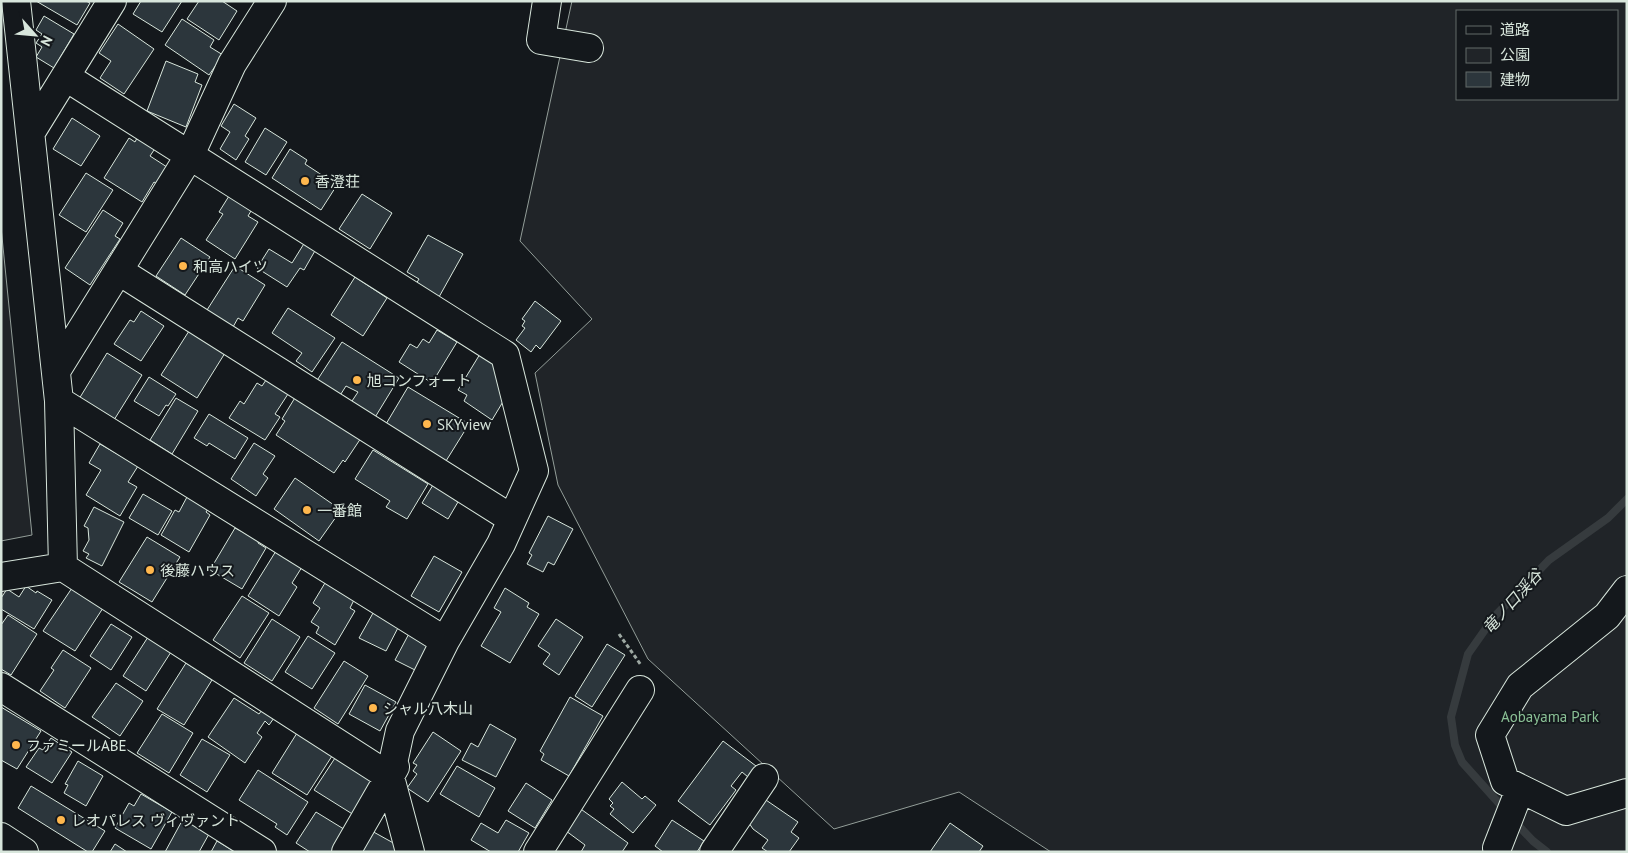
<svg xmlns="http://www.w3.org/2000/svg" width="1628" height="853" font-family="'PT Sans','Noto Sans JP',sans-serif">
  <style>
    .green { fill: #202428; stroke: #939e99; fill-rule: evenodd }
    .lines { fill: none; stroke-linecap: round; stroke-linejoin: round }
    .stream { stroke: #363b3e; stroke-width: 8 }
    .building { fill: #2c363c; stroke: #d8e6dc }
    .minor-casing { stroke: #d8e6dc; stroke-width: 30 }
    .path { stroke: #9da8a2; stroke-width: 3; stroke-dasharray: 4 2.5; stroke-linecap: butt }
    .minor { stroke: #14181c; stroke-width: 28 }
    .poi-dot { fill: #ffb74d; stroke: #14181c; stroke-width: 2 }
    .labels { text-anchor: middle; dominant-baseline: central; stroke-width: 4; stroke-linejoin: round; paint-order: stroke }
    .poi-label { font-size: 15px; fill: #d8e6dc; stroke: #14181c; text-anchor: start }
    .park-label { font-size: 15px; fill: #8ac095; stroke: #14181c }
    .water-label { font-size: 16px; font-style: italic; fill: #d8e6dc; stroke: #14181c }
  </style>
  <rect width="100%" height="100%" fill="#14181c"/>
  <path class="green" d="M572,1H1627V852H1051L959,792L834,829L648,659L558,485L535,373L592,319L520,241ZM1457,11H1617V99H1457Z
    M1,227L32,535L1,541Z"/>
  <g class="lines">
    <path class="stream" d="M1505,810L1462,762L1455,745L1451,717L1468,654L1494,617L1549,560L1608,518L1627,499
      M1514,821L1533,841L1547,852"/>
  </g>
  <path class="building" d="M36,1H86L90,3L77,25Z
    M141,1H182L162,32L133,14Z
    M199,1H222L237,11L219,40L187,19Z
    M44,16L74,34L54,68L36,57L42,47L36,43L42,34L36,30Z
    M182,19L214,40L210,47L223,55L209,75L165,45Z
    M118,24L154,49L124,94L100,78L111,61L99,53Z
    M166,61L198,74L195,82L202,85L186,127L147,111Z
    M234,104L256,118L245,136L249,139L236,160L220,149L230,132L221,126Z
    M72,118L100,136L81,166L53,149Z
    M265,128L287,142L266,175L245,162Z
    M138,136L156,147L150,156L170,169L159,185L154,182L142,202L104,178L129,138L135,142Z
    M290,149L307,160L305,164L337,185L321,210L272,178Z
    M86,173L113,190L86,232L59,215Z
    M362,194L392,213L370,249L339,229Z
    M229,196L251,211L248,216L258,222L235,259L206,240L223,214L219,212Z
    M103,210L123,223L115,236L120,239L90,285L65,268Z
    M428,235L463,254L439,297L416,284L419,279L407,272Z
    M181,238L210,257L185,295L156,276Z
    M305,242L316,249L304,270L300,268L287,287L257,268L269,249L292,263Z
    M235,266L265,285L243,321L238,318L233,327L207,310Z
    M355,277L387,298L363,336L331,315Z
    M535,301L561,321L540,349L536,345L531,352L516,340L525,328L522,326L525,321L522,319Z
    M288,308L335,338L312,372L296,361L302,353L272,333Z
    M141,311L164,326L141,361L114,344L130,320L134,322Z
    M437,330L457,342L432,383L399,362L410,344L417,348L423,339L429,343Z
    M189,331L225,353L197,398L161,375Z
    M342,342L399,378L374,419L350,404L358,392L346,386L339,397L316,382Z
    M107,353L142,375L114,420L79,399Z
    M480,354L499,365L507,395L492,420L464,401L467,395L458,390Z
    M149,377L176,394L168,406L166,405L159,416L134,401Z
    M266,380L288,394L275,414L280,417L265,440L229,418L240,401L244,404L257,383L262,386Z
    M408,387L469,424L446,461L386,424Z
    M296,396L361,438L345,462L343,460L334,473L276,435L285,421L282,419Z
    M176,398L198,411L172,454L150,440Z
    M209,414L248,438L235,459L209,443L207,446L194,438Z
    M254,443L275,456L263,474L268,478L256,496L231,479Z
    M100,444L138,466L128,482L137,487L120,516L86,495L101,470L89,463Z
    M373,450L428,484L407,519L386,507L390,501L355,479Z
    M295,478L341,510L319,541L274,509Z
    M433,485L458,502L448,519L422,503Z
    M143,494L172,511L158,535L129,518Z
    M187,497L208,509L206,512L210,515L189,552L161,535L175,510L179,512Z
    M94,507L124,522L102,566L86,558L89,554L83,551L89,540L88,528L84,526Z
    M548,516L573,529L554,565L548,562L543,572L527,564L532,555L529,553Z
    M235,528L241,531L242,529L259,540L258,543L266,548L242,589L210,570Z
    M147,537L180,557L152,602L119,582Z
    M276,551L302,567L292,583L297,587L279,616L248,596Z
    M434,556L462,572L439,612L411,596Z
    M325,583L354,600L350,608L355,611L335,645L316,633L319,627L311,622L320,608L313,603Z
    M26,586L36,593L37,591L52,600L34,629L1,609V598L7,589L19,597Z
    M72,588L103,608L75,651L43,631Z
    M505,588L529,603L527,607L539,614L510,663L481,646L501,612L494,608Z
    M242,596L269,613L240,658L213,640Z
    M377,606L402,620L386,651L359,638Z
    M8,615L37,634L11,675L1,669V625Z
    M272,619L300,637L272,681L244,663Z
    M556,619L583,637L559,675L543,664L550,654L538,646Z
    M111,624L132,637L111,670L90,656Z
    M413,626L437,639L421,673L395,660Z
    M308,636L335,653L312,689L285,672Z
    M148,637L171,652L146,691L123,676Z
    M607,644L625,655L592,707L575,696Z
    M63,650L91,668L65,708L40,691L54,670L51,668Z
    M344,661L368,676L338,724L314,708Z
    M186,663L212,680L184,725L157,709Z
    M116,683L143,701L120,736L92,717Z
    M365,685L396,702L380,731L349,714Z
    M570,697L603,716L569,776L541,760L544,754L540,751Z
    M234,698L259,714L262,710L274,718L269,725L265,721L257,733L262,737L245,763L208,737Z
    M1,707L41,731L17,769L1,760Z
    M162,714L193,733L169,773L137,753Z
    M490,724L516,739L496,777L462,760L471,743L478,747Z
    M433,732L461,751L428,802L407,788L417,774L413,771L417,765L413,763Z
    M297,733L332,756L307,795L272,773Z
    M51,738L72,752L52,783L26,767L39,748L43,750Z
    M202,739L230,755L207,792L180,775Z
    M723,741L756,766L748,777L742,772L731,786L736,790L710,825L678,801Z
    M335,758L371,781L365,791L368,793L354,815L314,790Z
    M78,761L103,776L86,806L64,793L68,785L65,784Z
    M457,766L495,788L479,817L440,794Z
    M258,770L308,802L287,835L275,827L277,824L239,800Z
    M622,782L642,799L645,796L656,805L633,833L610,814L614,809L610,806L613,803L609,799Z
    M526,783L552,800L535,828L508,811Z
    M31,786L105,831L92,852H88L18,808Z
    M141,794L172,812L151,849L115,828L129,803L134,806Z
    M763,798L798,822L791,832L799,838L789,852H768L762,848L768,840L753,829L747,820Z
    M578,807L628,843L622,852H581L585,845L562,828Z
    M316,812L347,831L334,852H310L296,843Z
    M183,819L209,834L199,852H165Z
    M506,820L529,833L518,852H491L471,840L481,823L498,833Z
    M672,820L704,841L697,852H663L655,846Z
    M950,823L983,846L979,852H930Z
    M370,830L397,845L394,852H359Z
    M217,841L235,852H211Z
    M115,844L127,852H110Z"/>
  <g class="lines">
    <defs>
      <path id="minor" d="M16,1L59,401L63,567L390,777L410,852
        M547,1L541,40L589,48
        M66,77L505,355L534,471L501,544L445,641L400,731L390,777
        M31,132L112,1
        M119,271L512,519
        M56,371L190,155L232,64L272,1
        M59,401L445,641
        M1,577L63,567
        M1627,590L1607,616L1520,686L1490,735L1505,781L1566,811L1627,793
        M1,687L262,852
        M1,837L24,852
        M1497,848L1520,789
        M346,852L395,767
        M538,852L640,690
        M714,852L764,778"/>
    </defs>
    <use href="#minor" class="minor-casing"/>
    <path class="path" d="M619,634L641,665"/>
    <use href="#minor" class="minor"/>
  </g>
  <g class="poi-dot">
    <circle cx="305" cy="181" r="5"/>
    <circle cx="183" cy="266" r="5"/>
    <circle cx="357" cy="380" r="5"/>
    <circle cx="427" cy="424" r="5"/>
    <circle cx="307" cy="510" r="5"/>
    <circle cx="150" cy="570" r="5"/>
    <circle cx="373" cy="708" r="5"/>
    <circle cx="16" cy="745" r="5"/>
    <circle cx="61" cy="820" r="5"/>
  </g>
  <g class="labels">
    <g class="poi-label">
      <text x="315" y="181">香澄荘</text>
      <text x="193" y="266">和高ハイツ</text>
      <text x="367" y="380">旭コンフォート</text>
      <text x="437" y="424">SKYview</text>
      <text x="317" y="510">一番館</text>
      <text x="160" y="570">後藤ハウス</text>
      <text x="383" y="708">シャル八木山</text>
      <text x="26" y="745">ファミールABE</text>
      <text x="71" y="820">レオパレス ヴィヴァント</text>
    </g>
    <g class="park-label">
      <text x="1550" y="716">Aobayama Park</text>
    </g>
    <g class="water-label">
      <text transform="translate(1512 601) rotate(-48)">竜ノ口渓谷</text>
    </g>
  </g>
  <rect width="1628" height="853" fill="none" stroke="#d8e6dc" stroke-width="5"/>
  <rect x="1456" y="10" width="162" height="90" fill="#14181c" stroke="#626a69"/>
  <rect x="1466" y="26" width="25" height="8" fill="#14181c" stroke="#626a69"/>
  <text x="1500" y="35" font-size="15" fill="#d8e6dc">道路</text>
  <rect x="1466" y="48" width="25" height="15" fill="#202428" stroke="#626a69"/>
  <text x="1500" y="60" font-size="15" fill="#d8e6dc">公園</text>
  <rect x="1466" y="72" width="25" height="15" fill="#2c363c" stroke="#626a69"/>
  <text x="1500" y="85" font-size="15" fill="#d8e6dc">建物</text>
  <g transform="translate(35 35) rotate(117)" stroke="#14181c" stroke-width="4" paint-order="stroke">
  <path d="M0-4L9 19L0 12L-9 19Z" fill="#d8e6dc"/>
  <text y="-8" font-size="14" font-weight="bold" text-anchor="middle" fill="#d8e6dc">N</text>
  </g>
</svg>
